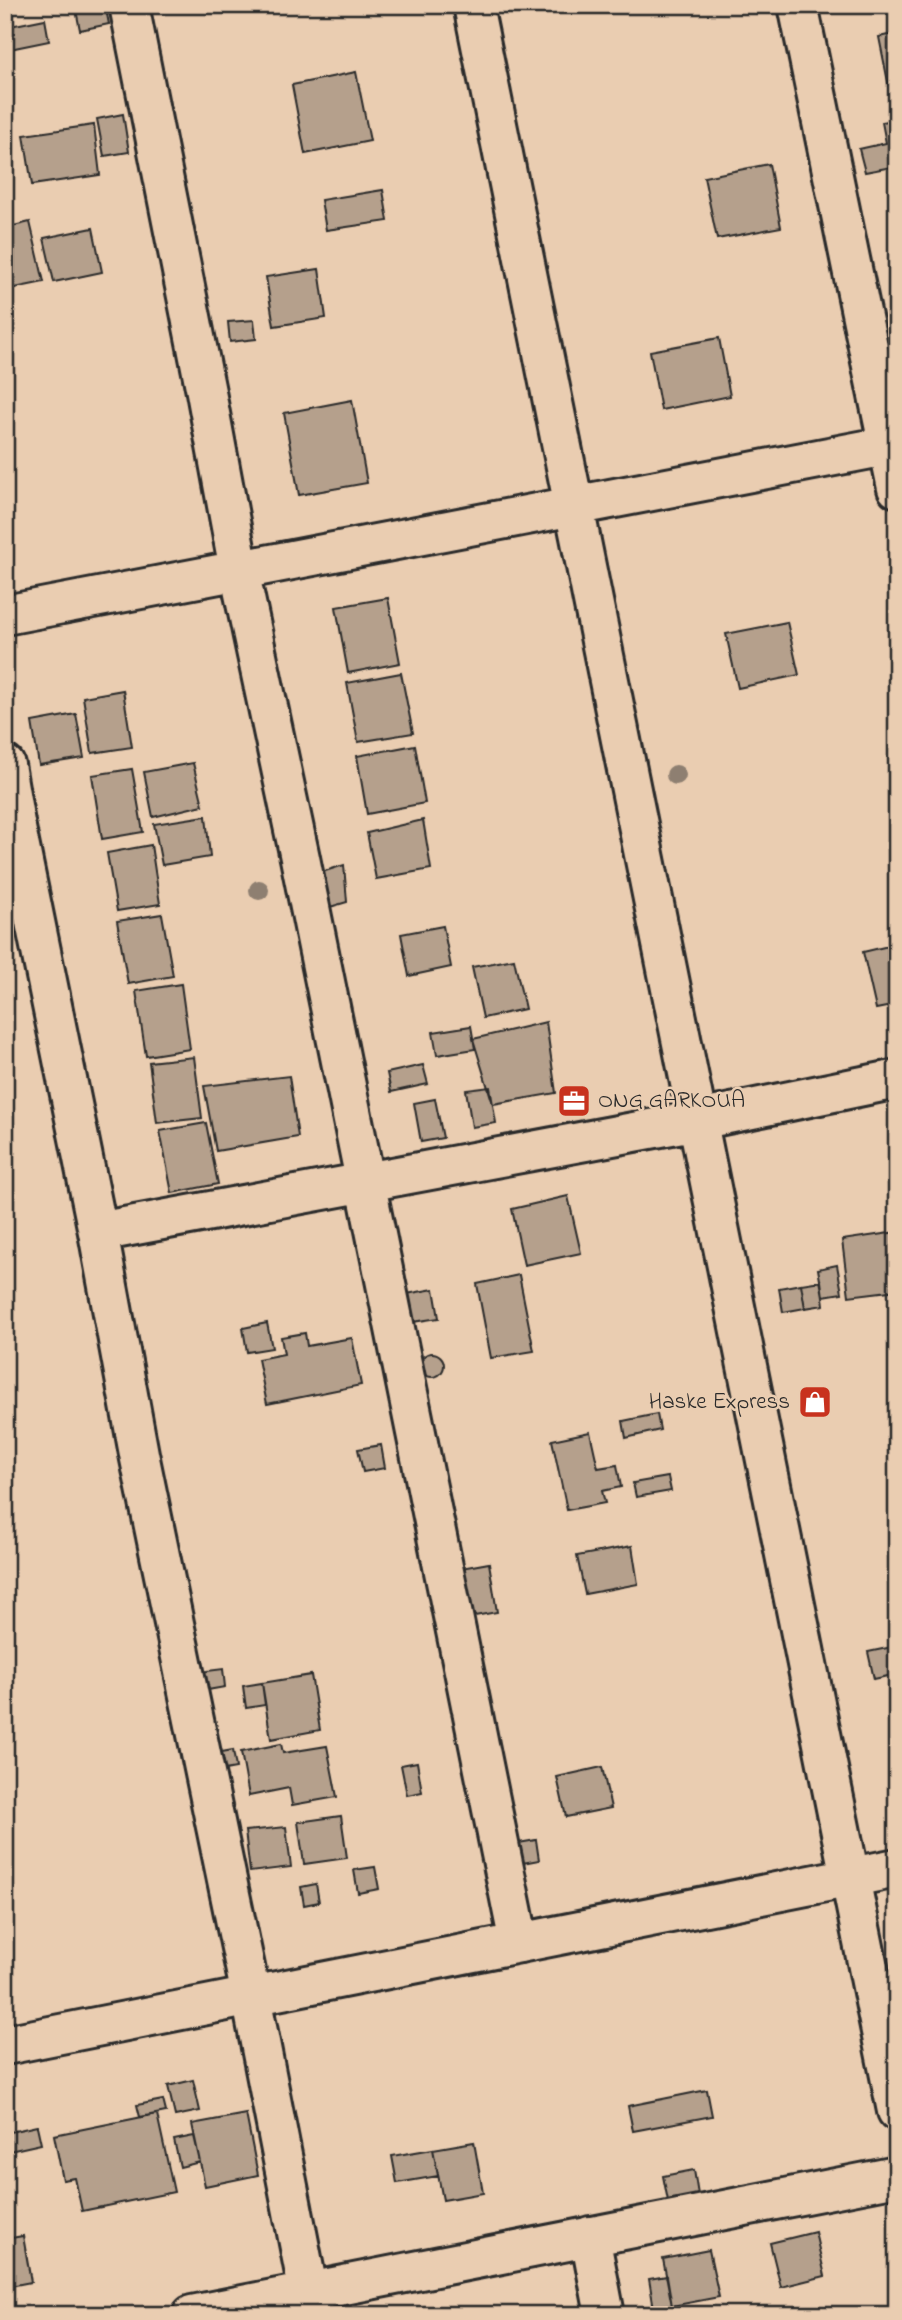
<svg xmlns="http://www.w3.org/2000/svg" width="902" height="2320" font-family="'Indie Flower',sans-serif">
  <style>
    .building { fill: #b5a08c; stroke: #2b2b2b; stroke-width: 2 }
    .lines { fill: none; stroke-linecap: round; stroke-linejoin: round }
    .street-casing { stroke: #2b2b2b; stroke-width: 44 }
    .secondary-casing { stroke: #2b2b2b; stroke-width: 44 }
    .street { stroke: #eacdb1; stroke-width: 38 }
    .secondary { stroke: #eacdb1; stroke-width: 38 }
    .tree { fill: #8e7f71 }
    .labels { text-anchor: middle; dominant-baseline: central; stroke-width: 5; stroke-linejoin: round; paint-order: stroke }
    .poi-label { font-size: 23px; fill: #2b2b2b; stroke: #eacdb1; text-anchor: start }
  </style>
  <rect width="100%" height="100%" fill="#eacdb1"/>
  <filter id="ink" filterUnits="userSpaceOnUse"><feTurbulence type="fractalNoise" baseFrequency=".0143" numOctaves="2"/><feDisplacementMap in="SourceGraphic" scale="14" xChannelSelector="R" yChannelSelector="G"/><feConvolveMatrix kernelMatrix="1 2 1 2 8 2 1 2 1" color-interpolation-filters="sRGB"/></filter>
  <g filter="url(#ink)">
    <path class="building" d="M75,5H105L109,24L80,30Z
      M567,5H585L586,8L568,12Z
      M591,5H637L592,12Z
      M45,19L49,41L5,50V27Z
      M897,33V91L890,92L879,37Z
      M356,72L370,141L305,154L292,85Z
      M897,103V166L865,172L859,149L886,143L882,122L894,120L893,104Z
      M123,114L129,152L104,156L97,119Z
      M94,125L100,175L32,185L24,135Z
      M769,164L781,227L717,239L704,177Z
      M383,190L388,221L326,230L321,200Z
      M30,222L44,282L5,290V228Z
      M93,228L102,272L54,282L44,238Z
      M319,269L326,318L274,326L266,277Z
      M254,320L256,339L230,342L228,322Z
      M719,338L730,396L661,410L650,351Z
      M352,400L367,483L299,495L284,413Z
      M388,598L400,663L348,673L336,607Z
      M787,622L799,675L738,688L726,634Z
      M401,673L413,733L358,742L347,683Z
      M123,690L132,747L92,753L83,697Z
      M76,714L84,758L39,765L32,722Z
      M415,745L425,803L367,814L357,756Z
      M193,763L203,805L153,817L144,772Z
      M132,769L143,832L102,839L92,775Z
      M206,816L210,857L162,865L154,824Z
      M423,820L431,869L376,879L367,833Z
      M151,845L160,904L117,911L107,853Z
      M344,865L347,902L330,907L322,872Z
      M162,914L173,976L128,984L117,921Z
      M443,926L451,967L409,976L401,934Z
      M897,944V1005L876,1009L863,952Z
      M514,959L525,1009L483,1018L472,967Z
      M181,984L190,1049L146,1056L136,991Z
      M546,1022L556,1093L493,1104L473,1039Z
      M471,1026L475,1049L437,1055L433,1032Z
      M194,1057L202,1118L157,1123L149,1062Z
      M423,1065L428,1084L391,1092L387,1073Z
      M289,1076L298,1137L216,1151L204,1086Z
      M490,1087L496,1123L472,1127L466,1090Z
      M435,1099L443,1138L421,1142L414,1103Z
      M206,1123L218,1184L172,1193L160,1131Z
      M568,1196L581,1253L524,1265L512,1209Z
      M897,1232V1290L849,1296L842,1240Z
      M837,1265L842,1293L823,1296L818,1269Z
      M519,1275L534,1351L491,1358L477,1284Z
      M821,1281L824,1305L805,1308L801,1284Z
      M801,1284L805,1308L783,1312L779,1288Z
      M434,1289L439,1318L406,1323L401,1295Z
      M267,1323L272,1348L247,1352L243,1328Z
      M305,1333L307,1346L352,1338L361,1385L267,1404L258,1359L284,1354L281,1337Z
      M420 1365a12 12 0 1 1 24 0a12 12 0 1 1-24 0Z
      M657,1414L660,1430L626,1438L623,1421Z
      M590,1432L598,1468L617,1465L621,1487L602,1491L605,1503L567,1510L552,1440Z
      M381,1445L385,1468L363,1472L358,1449Z
      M668,1477L671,1491L636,1497L633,1483Z
      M632,1546L638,1584L585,1594L577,1556Z
      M489,1563L497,1612L469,1617L461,1568Z
      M897,1646V1674L874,1679L868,1652Z
      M223,1669L225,1687L202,1691L199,1672Z
      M311,1675L320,1730L271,1739L262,1683Z
      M262,1683L265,1705L246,1708L243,1686Z
      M281,1744L283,1753L327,1746L337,1797L292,1805L289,1788L249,1796L241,1752Z
      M233,1750L236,1768L219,1771L216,1753Z
      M417,1762L422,1792L407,1795L401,1765Z
      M602,1767L611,1808L566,1817L557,1777Z
      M341,1816L347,1858L304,1864L298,1822Z
      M286,1827L291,1867L250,1872L245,1831Z
      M536,1840L539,1860L517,1864L513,1844Z
      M375,1867L379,1889L358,1893L354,1870Z
      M316,1884L319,1902L304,1905L301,1887Z
      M193,2080L200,2111L175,2116L168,2086Z
      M707,2090L712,2116L633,2131L628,2106Z
      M163,2100L166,2112L140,2117L137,2105Z
      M157,2114L174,2192L82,2211L75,2178L63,2180L54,2135Z
      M246,2114L258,2175L205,2186L192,2124Z
      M37,2126L41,2144L5,2152V2133Z
      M194,2136L200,2162L180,2167L174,2140Z
      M474,2142L483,2193L443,2200L433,2149Z
      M433,2149L438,2176L397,2183L392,2156Z
      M694,2170L698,2195L668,2201L663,2176Z
      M815,2232L825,2276L781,2287L770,2243Z
      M23,2236L31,2282L5,2287V2239Z
      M709,2250L719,2297L672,2306L663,2259Z
      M667,2276L672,2306L654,2309L649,2279Z"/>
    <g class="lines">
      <defs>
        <path id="street" d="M129,5L206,392L239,570L300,858L519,1943
          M473,5L897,2111
          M798,5L897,488
          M5,615L897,444
          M5,765L15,823L98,1232L139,1454L251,1996L313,2315
          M98,1232L698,1120L897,1079
          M590,2236L605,2315
          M192,2315L897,2176"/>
        <path id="secondary" d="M5,2045L897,1868"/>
      </defs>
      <use href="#street" class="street-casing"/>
      <use href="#secondary" class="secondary-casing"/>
      <use href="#street" class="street"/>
      <use href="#secondary" class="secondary"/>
    </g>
    <g class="tree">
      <circle cx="676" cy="775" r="10"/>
      <circle cx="259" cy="890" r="10"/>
    </g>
  </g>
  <defs>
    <symbol id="office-square" viewBox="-11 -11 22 22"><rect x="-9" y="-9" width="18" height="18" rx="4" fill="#c8321e" stroke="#eacdb1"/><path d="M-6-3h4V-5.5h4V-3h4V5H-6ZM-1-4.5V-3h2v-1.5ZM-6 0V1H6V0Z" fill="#fff"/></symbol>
    <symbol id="shop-square" viewBox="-11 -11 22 22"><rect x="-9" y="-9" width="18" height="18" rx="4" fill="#c8321e" stroke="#eacdb1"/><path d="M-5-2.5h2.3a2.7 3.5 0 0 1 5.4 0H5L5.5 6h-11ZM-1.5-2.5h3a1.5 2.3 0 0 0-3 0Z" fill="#fff"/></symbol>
  </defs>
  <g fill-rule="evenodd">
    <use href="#office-square" x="555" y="1082" width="38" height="38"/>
    <use href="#shop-square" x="796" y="1383" width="38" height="38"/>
  </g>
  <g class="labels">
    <g class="poi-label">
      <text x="598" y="1101">ONG GARKOUA</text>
      <text x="790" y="1402" text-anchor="end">Haske Express</text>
    </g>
  </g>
  <rect width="902" height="2320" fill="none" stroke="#eacdb1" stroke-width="28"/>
  <rect x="14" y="14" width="874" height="2292" fill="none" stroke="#2b2b2b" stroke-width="2.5" filter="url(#ink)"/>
</svg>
